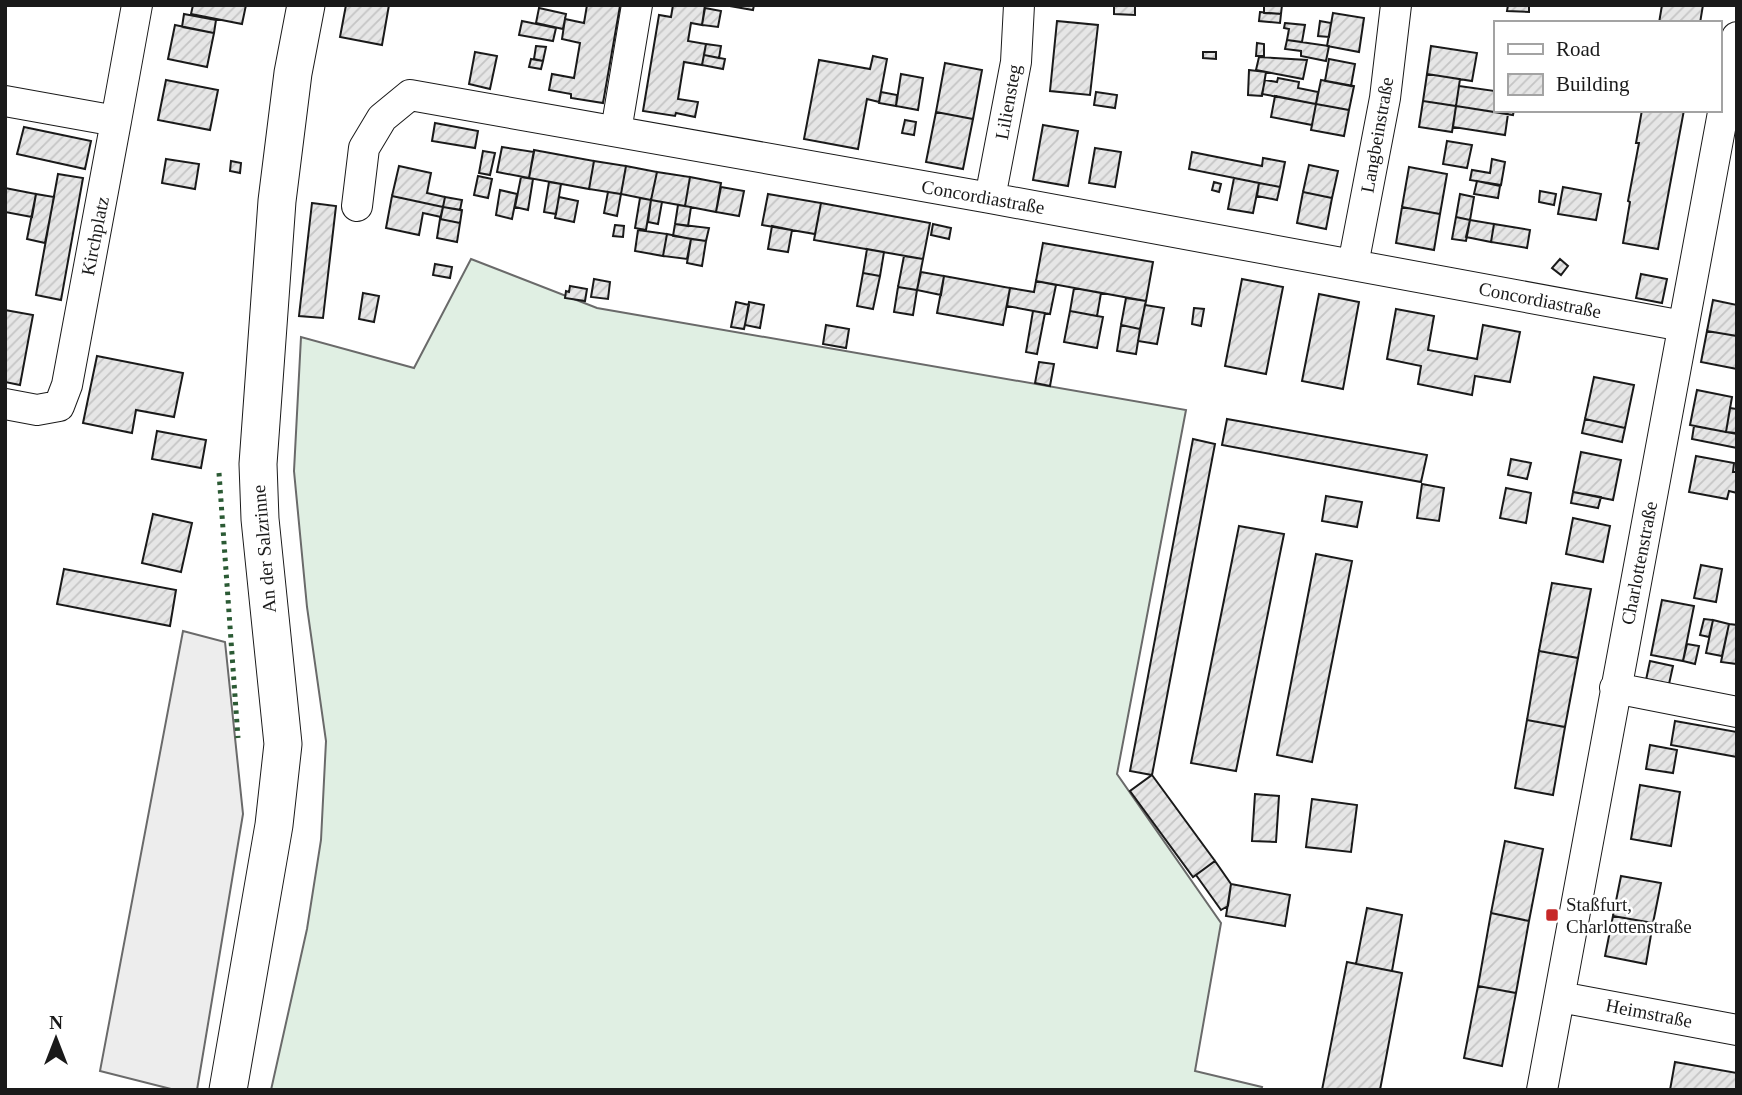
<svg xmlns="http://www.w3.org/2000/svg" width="1742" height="1095" font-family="'Times New Roman',serif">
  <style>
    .grass { fill: #e0efe3; stroke: #6a6a6a; stroke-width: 2 }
    .parking { fill: #ededed; stroke: #6a6a6a; stroke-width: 2 }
    .building { fill: url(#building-hatch); stroke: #1a1a1a; stroke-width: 2 }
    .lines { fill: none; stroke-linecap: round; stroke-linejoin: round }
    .minor-casing { stroke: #1a1a1a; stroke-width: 32 }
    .major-casing { stroke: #1a1a1a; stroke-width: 39 }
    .minor { stroke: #fff; stroke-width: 30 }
    .major { stroke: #fff; stroke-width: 37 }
    .hedge { stroke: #2b5a34; stroke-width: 5; stroke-dasharray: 3.5 5; stroke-linecap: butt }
    .poi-dot { fill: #c62828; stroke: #fff; stroke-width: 2.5 }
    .labels { text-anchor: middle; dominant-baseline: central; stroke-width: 5; stroke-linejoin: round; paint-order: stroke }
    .street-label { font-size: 19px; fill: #1a1a1a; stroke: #fff }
    .poi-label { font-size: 19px; fill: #1a1a1a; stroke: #fff; text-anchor: start }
  </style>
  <defs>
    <pattern id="building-hatch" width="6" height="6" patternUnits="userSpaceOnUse" patternTransform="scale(1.75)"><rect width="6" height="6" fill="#e6e6e6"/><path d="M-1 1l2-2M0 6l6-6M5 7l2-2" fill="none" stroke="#c5c5c5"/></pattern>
  </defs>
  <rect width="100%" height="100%" fill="#fff"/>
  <path class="grass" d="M471,259L597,308L1186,410L1117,774L1221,923L1195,1071L1262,1087L1261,1090H271L307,929L321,840L326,741L307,607L294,471L301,337L414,368Z"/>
  <path class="parking" d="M183,631L225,642L243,814L197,1090H175L100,1071Z"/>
  <path class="building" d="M193,5H246L242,24L191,14Z
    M346,5H389L382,45L340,37Z
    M587,5L620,6L603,103L571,98V94L549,90L552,74L574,78L580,43L562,39L565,19L584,23Z
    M673,5H705L702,25L691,23L688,41L706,44L702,65L684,62L678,99L698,102L695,117L676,113L675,116L643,111L659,15L671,17Z
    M724,5H754L753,10Z
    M1114,5H1135V15L1114,14Z
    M1264,5H1282L1281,14L1264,13Z
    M1508,5H1529V12L1507,11Z
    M1662,5H1703L1700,23H1659Z
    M539,8L566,14L563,29L536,23Z
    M705,8L721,11L718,27L702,25Z
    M1260,12L1281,14L1280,23L1259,21Z
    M1333,13L1364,18L1359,52L1327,46Z
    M184,14L216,20L214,33L182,27Z
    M522,21L556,28L553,41L519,35Z
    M1057,21L1098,25L1090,95L1050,91Z
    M1320,21L1331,23L1329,37L1318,36Z
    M1285,23L1305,25L1302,42L1287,40L1289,29L1284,28Z
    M175,25L214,33L207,67L168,59Z
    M1287,40L1329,46L1326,61L1301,56V51L1285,49Z
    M1257,43L1264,44V56H1256Z
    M706,44L721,46L719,58L704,55Z
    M536,46L546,47L543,61L534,59Z
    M1431,46L1477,53L1472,81L1427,74Z
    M475,52L497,56L490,89L469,84Z
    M1203,52H1216V59L1203,58Z
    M704,55L725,59L723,69L702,65Z
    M873,56L887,59L879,102L867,99L858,149L804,139L819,60L870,69Z
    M1259,57L1307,60L1303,79L1256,70Z
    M531,59L543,61L541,69L529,67Z
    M1329,59L1355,64L1351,86L1325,81Z
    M945,63L982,70L973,119L936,112Z
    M1249,70L1266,72L1262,96L1248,95Z
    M901,74L923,78L918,110L896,106Z
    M1427,74L1460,79L1456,106L1423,101Z
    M1278,78L1299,82L1298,88L1318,92L1316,104L1262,94L1265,80L1277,82Z
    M166,80L218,90L210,130L158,120Z
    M1321,80L1354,86L1349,110L1316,104Z
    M1459,86L1495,91V110H1514L1513,115L1456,106Z
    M881,92L897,95L896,106L879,103Z
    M1096,92L1117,95L1115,108L1094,105Z
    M1275,96L1316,104L1312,125L1271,117Z
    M1423,101L1456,106L1452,132L1419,127Z
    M1316,104L1349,110L1344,136L1311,130Z
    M1456,106L1508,114L1505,135L1453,127Z
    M1642,110H1684L1658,249L1623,243L1630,202L1628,201L1639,143H1636Z
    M936,112L973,119L963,169L926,162Z
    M905,120L916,122L914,135L902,133Z
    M435,123L478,131L475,148L432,141Z
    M1043,125L1078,131L1068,186L1033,180Z
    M24,127L91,141L85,169L17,154Z
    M1447,141L1472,145L1467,168L1443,164Z
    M502,147L534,152L529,178L497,172Z
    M1095,148L1121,152L1115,187L1089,183Z
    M534,150L594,161L589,189L529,178Z
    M483,151L495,153L490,175L479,173Z
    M1192,152L1262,166L1263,158L1285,162L1280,187L1189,169Z
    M166,159L199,164L195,189L162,183Z
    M1492,159L1505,162L1501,185L1470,180L1472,170L1490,173Z
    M231,161L241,163L240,173L230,171Z
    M594,161L626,166L621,194L589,189Z
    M1309,165L1338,171L1332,198L1303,192Z
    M399,166L431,173L427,193L445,197L443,207L392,196Z
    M626,166L657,172L651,200L621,194Z
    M1409,167L1447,174L1440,214L1402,207Z
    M657,172L690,177L685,206L651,200Z
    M58,174L83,178L61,300L36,295Z
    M478,176L492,179L488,198L474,195Z
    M521,177L533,179L528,210L515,207Z
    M690,177L721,183L716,212L685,206Z
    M1234,178L1259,183L1253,213L1228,209Z
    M1477,181L1500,186L1498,198L1474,194Z
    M549,182L561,184L556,214L544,212Z
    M1214,182L1221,184L1219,192L1212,190Z
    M1259,183L1280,187L1277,200L1257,196Z
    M721,187L744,191L739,216L716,212Z
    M1563,187L1601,194L1596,220L1558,214Z
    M5,188L36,194L32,217L5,212Z
    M500,190L517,194L512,219L496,215Z
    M1540,191L1556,194L1554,205L1539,202Z
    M608,192L621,194L617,216L604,213Z
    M1303,192L1332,198L1326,229L1297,223Z
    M36,194L54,197L45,243L27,239Z
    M768,194L821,203L815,234L762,225Z
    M1460,194L1474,197L1470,220L1456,217Z
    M392,196L443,207L441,217L423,213L419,235L386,228Z
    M445,197L462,200L460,210L443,207Z
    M559,197L578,201L574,222L555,218Z
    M640,198L651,200L646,230L635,228Z
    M651,200L662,202L658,224L648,222Z
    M312,203L336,206L323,318L299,316Z
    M821,203L930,223L923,259L814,240Z
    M678,205L691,207L688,226L675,224Z
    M443,207L462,210L460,223L440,219Z
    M1402,207L1440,214L1434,250L1396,243Z
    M1456,217L1470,220L1466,241L1452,239Z
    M440,219L460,223L457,242L437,238Z
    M1470,220L1494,224L1491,242L1466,237Z
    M675,224L709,228L706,241L673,236Z
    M933,224L951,228L949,239L931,235Z
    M1494,224L1530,230L1527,248L1491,242Z
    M615,225L624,226L623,237L613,236Z
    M772,226L792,230L788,252L768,249Z
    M638,230L667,234L663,256L635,251Z
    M667,234L691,239L687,259L663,256Z
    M691,239L706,241L702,266L687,263Z
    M1043,243L1153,262L1146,301L1036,281Z
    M867,249L884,252L880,276L863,273Z
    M904,256L923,259L917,290L898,287Z
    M1560,259L1568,266L1561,275L1552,268Z
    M435,264L452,267L450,278L433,275Z
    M921,272L944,276L941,295L917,290Z
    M863,273L880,276L873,309L857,306Z
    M1641,274L1667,279L1662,303L1636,298Z
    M944,276L1010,288L1003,325L937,313Z
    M594,279L610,282L608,299L591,297Z
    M1242,279L1283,287L1266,374L1225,366Z
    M1036,281L1056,285L1050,314L1007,306L1010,288L1034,292Z
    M570,286L587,289L585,301L565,298L566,291L569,292Z
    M898,287L917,290L913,315L894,312Z
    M1074,288L1101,293L1097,316L1070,311Z
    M363,293L379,296L374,322L359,319Z
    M1319,294L1359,302L1343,389L1302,381Z
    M1126,298L1146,301L1140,329L1121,325Z
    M1713,300L1737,305V336L1707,331Z
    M736,302L749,305L744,329L731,327Z
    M749,302L764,305L760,328L745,325Z
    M1145,305L1164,308L1157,344L1138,341Z
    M1194,308L1204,309L1201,326L1192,324Z
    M1396,309L1434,316L1428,350L1477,359L1483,325L1520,332L1510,382L1475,376L1472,395L1418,384L1421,366L1387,359Z
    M5,310L33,315L20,385L5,382Z
    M1033,311L1045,313L1037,354L1026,352Z
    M1070,311L1103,317L1097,348L1064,342Z
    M826,325L849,329L846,348L823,344Z
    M1121,325L1140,329L1136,354L1117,351Z
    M1707,331L1737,336V369L1701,362Z
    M97,356L183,373L174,417L136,410L132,433L83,423Z
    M1039,362L1054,364L1050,386L1035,383Z
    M1594,377L1634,385L1625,428L1585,419Z
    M1697,390L1732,397L1726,432L1690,425Z
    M1730,408L1737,409L1736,433L1726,432Z
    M1227,419L1427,455L1421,482L1222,445Z
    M1585,419L1625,428L1622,442L1582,433Z
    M1694,426L1737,434V448L1692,439Z
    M157,431L206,440L201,468L152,459Z
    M1193,439L1215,444L1152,775L1130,771Z
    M1581,452L1621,460L1613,500L1573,492Z
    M1696,456L1734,463L1733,472H1737V493L1729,491L1727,499L1689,492Z
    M1511,459L1531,463L1527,479L1508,475Z
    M1422,484L1444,488L1439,521L1417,518Z
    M1506,488L1531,493L1526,523L1500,518Z
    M1573,492L1601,497L1598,508L1571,503Z
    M1326,496L1362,502L1357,527L1322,521Z
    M153,514L192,523L181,572L142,563Z
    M1573,518L1610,526L1603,562L1566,554Z
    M1239,526L1284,534L1236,771L1191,763Z
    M1316,554L1352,561L1312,762L1277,755Z
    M1701,565L1722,569L1716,602L1694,598Z
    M64,569L176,590L170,626L57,604Z
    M1552,583L1591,589L1578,658L1539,651Z
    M1662,600L1694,606L1683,661L1651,655Z
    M1704,619L1713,620L1709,637L1700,635Z
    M1713,620L1729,624L1722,656L1706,653Z
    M1729,624L1737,625V664L1721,662Z
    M1687,644L1699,646L1695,664L1683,661Z
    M1539,651L1578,658L1565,727L1527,720Z
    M1650,661L1673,666L1669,684L1646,680Z
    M1527,720L1565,727L1553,795L1515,788Z
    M1675,721L1737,732V757L1671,745Z
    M1650,745L1677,750L1673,773L1646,769Z
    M1152,775L1215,861L1193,877L1130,791Z
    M1640,785L1680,792L1671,846L1631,839Z
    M1255,794L1279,796L1276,842L1252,841Z
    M1312,799L1357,805L1351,852L1306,847Z
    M1505,841L1543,849L1529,921L1491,913Z
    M1215,861L1231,884L1228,906L1221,910L1196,875Z
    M1621,876L1661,883L1653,923L1613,916Z
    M1231,884L1290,895L1285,926L1226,916Z
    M1367,908L1402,915L1392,971L1356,964Z
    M1491,913L1529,921L1516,993L1478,986Z
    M1613,916L1653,923L1646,964L1605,956Z
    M1347,962L1402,973L1380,1090H1322Z
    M1478,986L1516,993L1502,1066L1464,1058Z
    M1675,1062L1737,1073V1090H1670Z"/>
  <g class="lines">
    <defs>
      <path id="minor" d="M5,101L116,121L67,385L59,406L37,410L5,404
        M116,121L137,5
        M616,131L637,5
        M990,198L1016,62L1019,5
        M357,206L364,148L382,118L410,95L990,198L1683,326
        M1353,265L1385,98L1396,5
        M1615,688L1737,712
        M1560,997L1737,1030
        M1542,1090L1737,37"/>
      <path id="major" d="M228,1090L274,825L283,744L260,519L258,464L277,201L293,73L306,5"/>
    </defs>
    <use href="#minor" class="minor-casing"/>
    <use href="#major" class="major-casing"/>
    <use href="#minor" class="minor"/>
    <use href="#major" class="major"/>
    <path class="hedge" d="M219,473L238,738"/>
  </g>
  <rect class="poi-dot" x="1545" y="908" width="14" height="14" rx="3.5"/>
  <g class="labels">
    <g class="street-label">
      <text transform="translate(1008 102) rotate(-80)">Liliensteg</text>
      <text transform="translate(1377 135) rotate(-80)">Langbeinstraße</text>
      <text transform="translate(983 197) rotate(10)">Concordiastraße</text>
      <text transform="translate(95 236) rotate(-79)">Kirchplatz</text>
      <text transform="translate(1540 300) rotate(11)">Concordiastraße</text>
      <text transform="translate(264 549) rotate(-95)">An der Salzrinne</text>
      <text transform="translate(1639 563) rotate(-79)">Charlottenstraße</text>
      <text transform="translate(1649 1013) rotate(11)">Heimstraße</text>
    </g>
    <g class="poi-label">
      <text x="1566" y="904">Staßfurt,<tspan x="1566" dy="22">Charlottenstraße</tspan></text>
    </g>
  </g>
  <rect width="1742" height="1095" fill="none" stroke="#1a1a1a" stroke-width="14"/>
  <rect x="1494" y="21" width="228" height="91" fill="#ffffff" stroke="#a3a3a3" stroke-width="2"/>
  <rect x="1508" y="44" width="35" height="10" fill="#ffffff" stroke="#a3a3a3" stroke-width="2"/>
  <text x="1556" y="56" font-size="21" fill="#1a1a1a">Road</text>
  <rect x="1508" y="74" width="35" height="21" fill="url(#building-hatch)" stroke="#a3a3a3" stroke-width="2"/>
  <text x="1556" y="91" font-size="21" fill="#1a1a1a">Building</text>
  <g transform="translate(56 1039)" stroke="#ffffff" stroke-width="5" paint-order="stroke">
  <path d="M0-5L12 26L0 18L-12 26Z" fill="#1a1a1a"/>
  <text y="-10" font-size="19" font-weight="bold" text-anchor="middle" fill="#1a1a1a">N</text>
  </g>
</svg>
